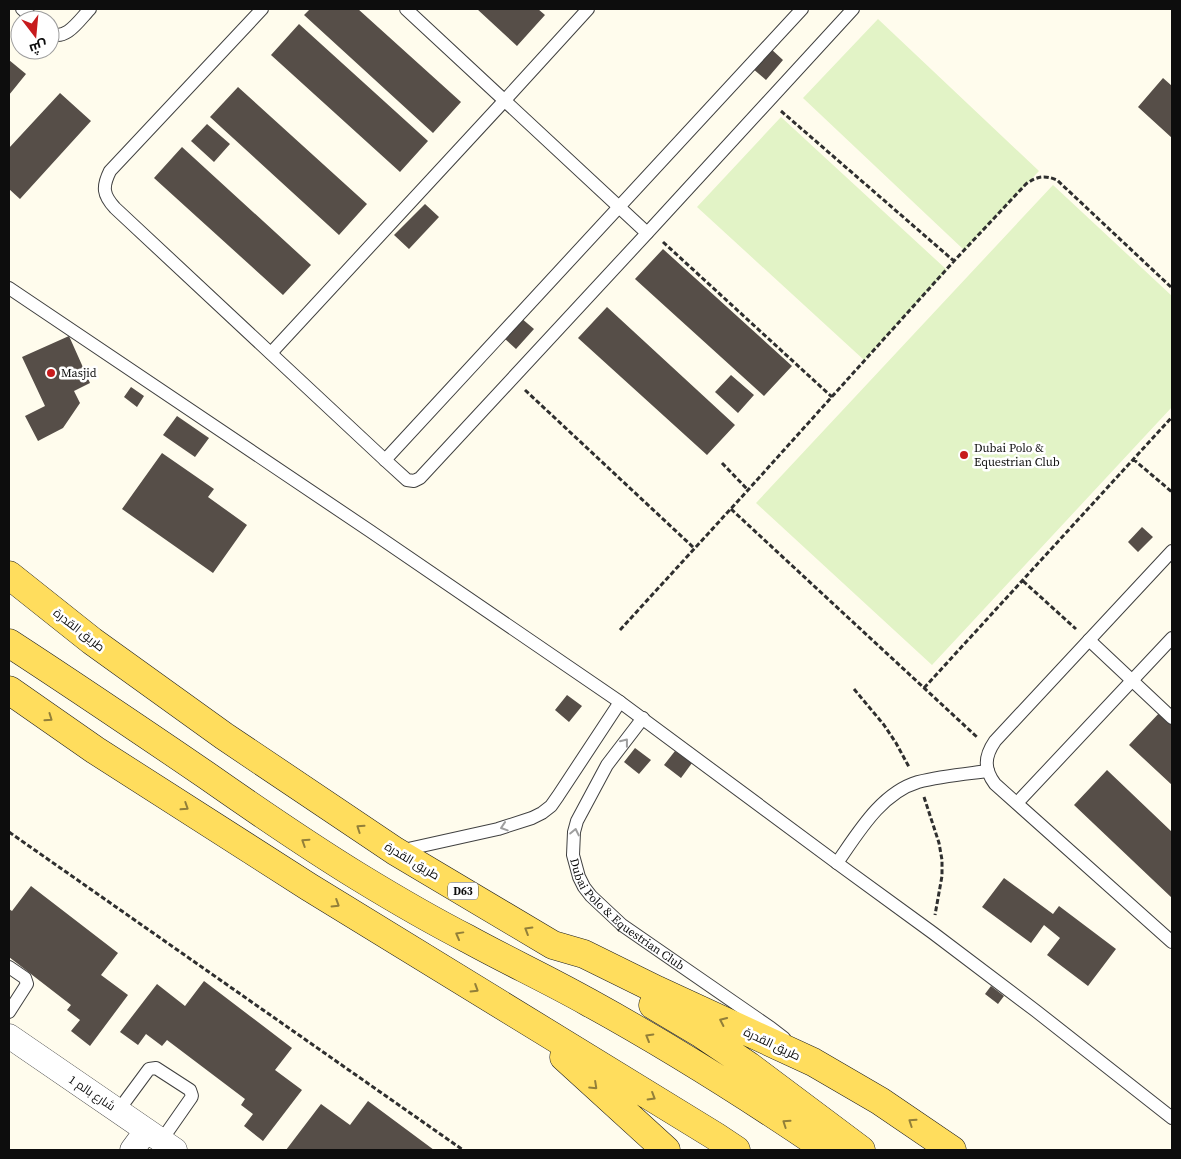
<svg xmlns="http://www.w3.org/2000/svg" width="1181" height="1159" font-family="'Source Serif 4',Cairo,serif">
  <style>
    .pitch { fill: #e2f3c6 }
    .building { fill: #564e48 }
    .lines { fill: none; stroke-linecap: round; stroke-linejoin: round }
    .service-casing { stroke: #404040; stroke-width: 14 }
    .minor-casing { stroke: #404040; stroke-width: 25 }
    .primary-casing { stroke: #1e1e1e; stroke-width: 29 }
    .path { stroke: #2f2f2f; stroke-width: 3; stroke-dasharray: 5 2.5; stroke-linecap: butt }
    .service { stroke: #fff; stroke-width: 12 }
    .minor { stroke: #fff; stroke-width: 24 }
    .primary { stroke: #ffdd5d; stroke-width: 28 }
    .oneway { stroke: #927f39 }
    .oneway2 { stroke: #9e9e9e }
    .poi-dot { fill: #c71b1d; stroke: #fff; stroke-width: 2 }
    .labels { text-anchor: middle; dominant-baseline: central; stroke-width: 5; stroke-linejoin: round; paint-order: stroke }
    .shield { fill: #fff; stroke: #565656; stroke-width: 1 }
    .shield-label { font-size: 11px; font-weight: bold; fill: #0d0d0d }
    .poi-label { font-size: 12px; fill: #0d0d0d; stroke: #fff; text-anchor: start }
    .street-label { font-size: 12px; fill: #0d0d0d; stroke: #fff }
  </style>
  <rect width="100%" height="100%" fill="#fffced"/>
  <path class="pitch" d="M878,19L1039,171L964,250L803,98Z
    M781,117L947,270L864,360L697,207Z
    M1053,185L1172,296V407L932,665L756,503Z"/>
  <path class="building" d="M310,9H358L461,102L433,133L304,15Z
    M477,9H538L545,15L517,46Z
    M299,24L428,141L400,172L271,55Z
    M770,48L783,60L766,80L752,68Z
    M9,60L26,74L9,95Z
    M1163,78L1172,86V138L1138,107Z
    M238,87L367,204L339,235L210,117Z
    M60,93L91,121L20,199L9,189V148Z
    M207,124L230,144L214,162L191,141Z
    M182,147L311,265L283,295L154,178Z
    M425,204L439,217L409,249L394,235Z
    M663,249L792,366L764,396L635,279Z
    M607,307L735,425L707,455L578,338Z
    M521,318L534,329L516,349L504,338Z
    M69,336L90,383L74,391L80,403L63,428L38,441L25,416L45,406L22,357Z
    M731,375L754,395L738,413L715,392Z
    M131,387L144,396L137,407L124,397Z
    M177,416L209,438L195,457L163,435Z
    M162,453L214,489L208,497L247,525L213,573L122,509Z
    M1142,527L1153,537L1138,552L1128,542Z
    M567,695L582,706L569,722L555,710Z
    M1162,710L1172,720V785L1129,745Z
    M635,748L651,760L639,774L624,762Z
    M675,751L692,763L681,778L664,765Z
    M1107,770L1172,832V898L1074,805Z
    M1004,878L1053,914L1059,906L1116,949L1088,986L1047,955L1060,938L1044,925L1031,943L982,907Z
    M31,886L118,953L101,975L128,995L90,1046L71,1031L80,1020L67,1010L71,1005L9,957V909L12,911Z
    M204,981L292,1048L275,1070L302,1090L263,1141L244,1126L253,1114L241,1105L245,1099L167,1040L162,1046L146,1034L138,1045L120,1032L157,984L185,1006Z
    M991,986L1004,996L998,1004L985,994Z
    M368,1101L434,1150H286L321,1104L350,1125Z"/>
  <g class="lines">
    <defs>
      <g id="service">
        <path d="M22,9L35,20"/>
        <path d="M262,9L110,171C102,187 103,195 115,208L385,460L407,480L414,481L420,478L650,230L853,9"/>
        <path d="M406,9L647,233"/>
        <path d="M50,33C66,42 80,19 90,9"/>
        <path d="M9,288L370,531L620,702L837,863L933,933L1036,1011L1172,1118"/>
        <path d="M271,353L505,100L588,9"/>
        <path d="M385,460L802,9"/>
        <path d="M1172,551L995,741C984,757 984,769 995,784L1172,942"/>
        <path d="M1089,640L1172,718"/>
        <path id="s1" d="M643,718L607,765L577,821L574,832L573,855L579,877L584,887L591,896L622,925L771,1028L784,1038"/>
        <path d="M1017,803L1172,638"/>
        <path d="M399,851L498,829L532,818L542,813L551,806L558,796L620,702"/>
        <path d="M837,863C858,833 881,793 918,782C941,776 965,774 988,771"/>
        <path d="M9,967L25,978L27,984L9,1012"/>
        <path d="M118,1111L149,1069L156,1068L190,1090L192,1096L191,1098L161,1141"/>
      </g>
      <path id="minor" d="M9,1036L175,1150
        M132,1150L146,1131"/>
      <path id="primary" d="M9,575L92,641L224,736L395,851L553,945L584,954L657,990L813,1062L880,1101L952,1150
        M9,643C75,686 140,730 206,775C256,810 307,845 359,877C395,899 431,920 468,939C508,961 549,980 588,1002C670,1047 749,1097 827,1150
        M9,690L95,750L309,887L715,1136L736,1150
        M653,1005L700,1033L749,1066L861,1150
        M564,1057L666,1150"/>
    </defs>
    <use href="#service" class="service-casing"/>
    <use href="#minor" class="minor-casing"/>
    <use href="#primary" class="primary-casing"/>
    <path class="path" d="M781,111L954,261
      M663,242L832,397
      M525,390L694,548
      M1133,459L1172,492
      M722,463L748,490
      M731,509L978,738
      M1023,581L1076,629
      M620,630L748,490L954,261L1026,184C1037,176 1045,175 1057,180L1172,288
      M924,688L1172,417
      M854,689L884,725L896,743L909,767
      M924,797L939,843L942,860V876L935,915
      M9,832L463,1150"/>
    <use href="#service" class="service"/>
    <use href="#minor" class="minor"/>
    <use href="#primary" class="primary"/>
  </g>
  <defs><path id="oneway-chevron" d="M-2-3.5L2.5 0L-2 3.5" fill="none" stroke-width="1.6" stroke-linecap="round" stroke-linejoin="round" transform="scale(1.25)"/></defs>
  <g class="oneway">
    <use href="#oneway-chevron" transform="translate(49 718) rotate(35)"/>
    <use href="#oneway-chevron" transform="translate(185 807) rotate(33)"/>
    <use href="#oneway-chevron" transform="translate(360 828) rotate(-146)"/>
    <use href="#oneway-chevron" transform="translate(305 842) rotate(-147)"/>
    <use href="#oneway-chevron" transform="translate(336 904) rotate(32)"/>
    <use href="#oneway-chevron" transform="translate(528 930) rotate(-149)"/>
    <use href="#oneway-chevron" transform="translate(459 935) rotate(-151)"/>
    <use href="#oneway-chevron" transform="translate(475 989) rotate(32)"/>
    <use href="#oneway-chevron" transform="translate(723 1021) rotate(-155)"/>
    <use href="#oneway-chevron" transform="translate(649 1037) rotate(-150)"/>
    <use href="#oneway-chevron" transform="translate(594 1086) rotate(43)"/>
    <use href="#oneway-chevron" transform="translate(652 1097) rotate(31)"/>
    <use href="#oneway-chevron" transform="translate(912 1122) rotate(-146)"/>
    <use href="#oneway-chevron" transform="translate(786 1123) rotate(-146)"/>
  </g>
  <g class="oneway2">
    <use href="#oneway-chevron" transform="translate(625 742) rotate(-52)"/>
    <use href="#oneway-chevron" transform="translate(504 827) rotate(162)"/>
    <use href="#oneway-chevron" transform="translate(575 832) rotate(-78)"/>
  </g>
  <g class="poi-dot">
    <circle cx="51" cy="373" r="5"/>
    <circle cx="964" cy="455" r="5"/>
  </g>
  <g class="labels">
    <rect class="shield" x="448" y="882.5" width="30" height="17" rx="4"/>
    <g class="shield-label">
      <text x="463" y="891">D63</text>
    </g>
    <g class="poi-label">
      <text x="61" y="373">Masjid</text>
      <text x="974" y="448">Dubai Polo &amp;<tspan x="974" dy="14">Equestrian Club</tspan></text>
    </g>
    <g class="street-label">
      <text transform="translate(79 630) rotate(38)">طريق القدرة</text>
      <text transform="translate(412 861) rotate(31)">طريق القدرة</text>
      <text stroke="none"><textPath href="#s1" startOffset="240">Dubai Polo &amp; Equestrian Club</textPath></text>
      <text transform="translate(772 1044) rotate(25)">طريق القدرة</text>
      <text transform="translate(92 1093) rotate(34)">شارع بالم 1</text>
    </g>
  </g>
  <rect width="1181" height="1159" fill="none" stroke="#0d0d0d" stroke-width="20"/>
  <g transform="translate(35 35) rotate(164)"><circle r="24" fill="#ffffff" stroke="#9e9e9e"/>
  <path d="M0-4L9 19L0 12L-9 19Z" fill="#c71b1d"/>
  <text y="-8" font-size="14" font-weight="bold" text-anchor="middle" fill="#0d0d0d">ش</text>
  </g>
</svg>
